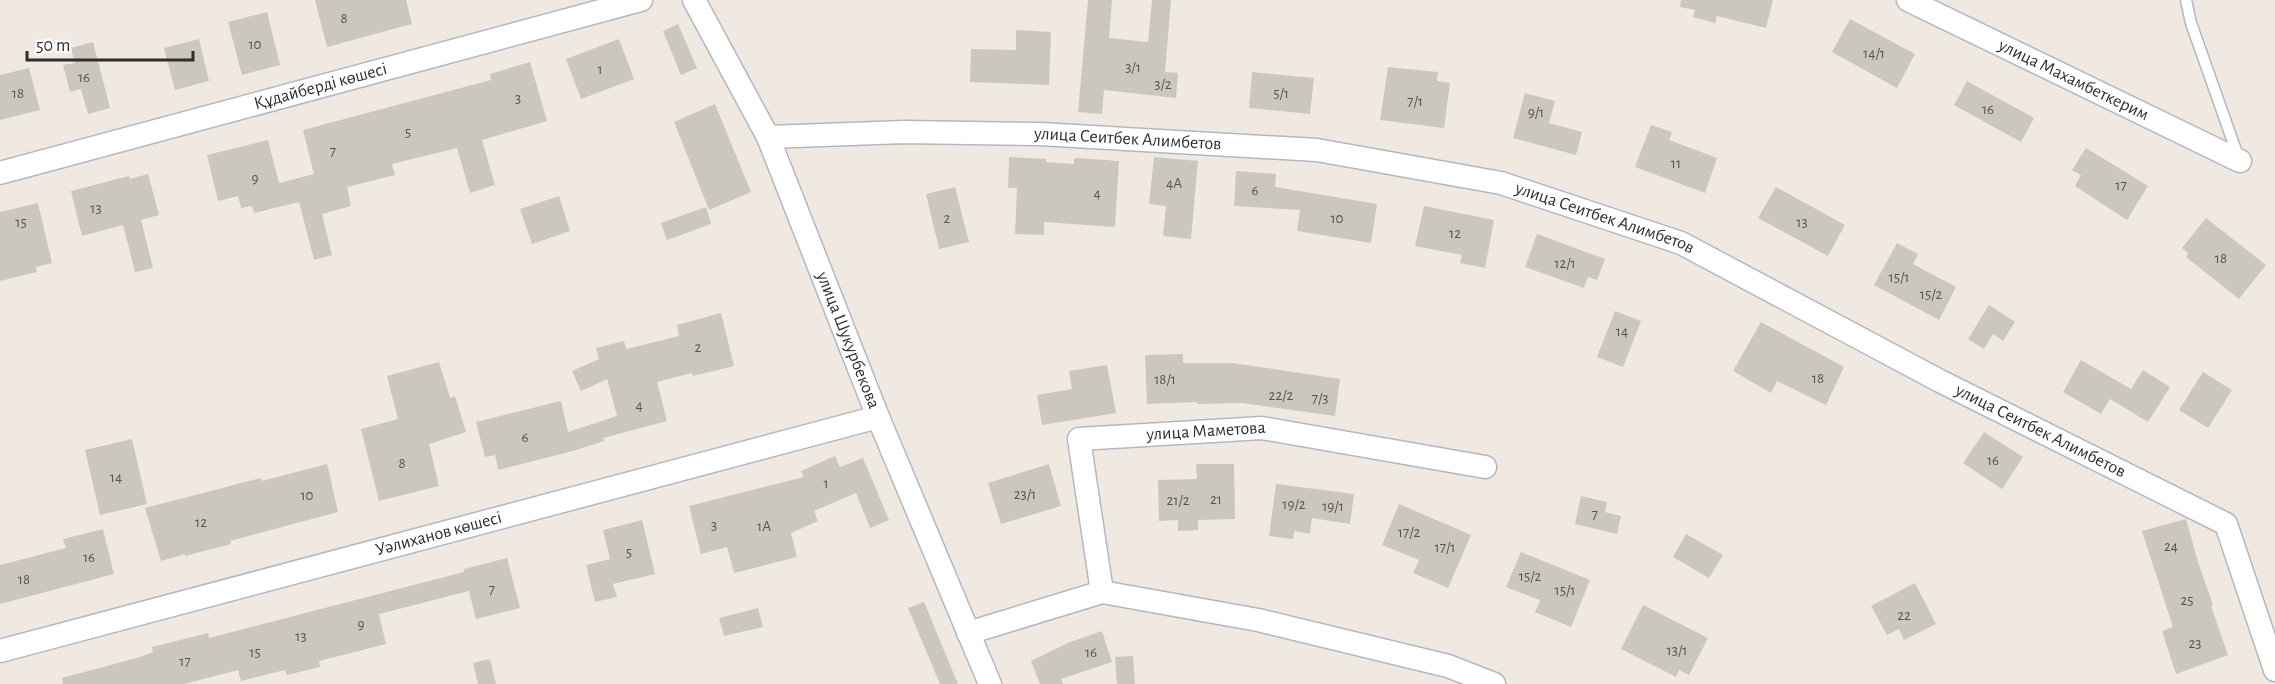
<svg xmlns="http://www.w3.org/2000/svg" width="2275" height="684" font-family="'Alegreya Sans',sans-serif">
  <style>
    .building { fill: #cbc7bf }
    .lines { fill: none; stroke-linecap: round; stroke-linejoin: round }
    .lane-casing { stroke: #b4b7c1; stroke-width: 13 }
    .street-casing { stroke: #b4b7c1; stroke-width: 25 }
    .lane { stroke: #fff; stroke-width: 10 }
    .street { stroke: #fff; stroke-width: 22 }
    .labels { text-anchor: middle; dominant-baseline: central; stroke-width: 4.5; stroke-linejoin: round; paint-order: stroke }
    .number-label { font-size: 15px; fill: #555452 }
    .street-label { font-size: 18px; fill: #2e2e2e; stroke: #fff }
  </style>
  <rect width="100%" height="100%" fill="#efe9e1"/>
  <path class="building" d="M315,0H406L412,24L327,47Z
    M1088,0H1112L1109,38L1148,42L1152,0H1171L1165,72L1178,73L1176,98L1104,90L1102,114L1078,112Z
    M1681,0H1773L1766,28L1717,16L1715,23L1693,17L1695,10L1680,7Z
    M267,12L280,65L242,75L228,22Z
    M1850,19L1915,54L1897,88L1832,52Z
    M678,24L697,68L681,75L663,31Z
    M1016,30L1051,32L1049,85L970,82L971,49L1016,50Z
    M199,39L209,81L175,90L164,48Z
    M619,39L634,79L581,99L566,59Z
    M93,42L110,108L88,114L81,89L70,92L63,65L75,63L71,48Z
    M530,62L547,121L482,140L495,185L470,193L457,148L392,164L395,175L347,187L351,206L322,214L332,255L314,260L299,202L254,213L252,206L241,208L238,196L218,201L207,155L268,140L279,183L314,174L303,130L491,80L490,74Z
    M1388,67L1438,72L1437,81L1450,83L1444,128L1380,120Z
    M29,68L40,110L0,120V75Z
    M1252,72L1314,78L1310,114L1249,108Z
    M1967,81L2034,118L2021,142L1954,105Z
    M1525,93L1555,101L1549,123L1582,132L1576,155L1513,138Z
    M715,104L751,192L709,210L674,122Z
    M1651,125L1672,132L1669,140L1717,158L1705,193L1635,167Z
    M2086,148L2148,186L2127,220L2075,186L2081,175L2072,170Z
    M1009,157L1046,159V162L1074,164V159L1078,158L1119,161L1115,227L1044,222V235L1015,234L1017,188H1008Z
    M1154,157L1198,161L1191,239L1163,236L1166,206L1149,204Z
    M1236,171L1276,174L1275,187L1377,204L1371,243L1297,231L1300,210L1234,206Z
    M148,174L159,215L141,220L153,268L135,272L123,225L82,236L71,191L129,176L130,179Z
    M955,187L969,242L939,249L926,194Z
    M1776,187L1845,225L1828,256L1758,218Z
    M559,196L570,231L532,244L520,209Z
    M38,203L52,263L36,267L37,272L0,281V212Z
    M1424,206L1494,220L1485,268L1460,263L1462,255L1415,246Z
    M706,207L711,224L667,240L661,223Z
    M2206,218L2266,265L2239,299L2186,257L2188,253L2182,248Z
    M1537,234L1605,259L1597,280L1588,277L1584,288L1525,267Z
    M1897,243L1918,254L1913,264L1956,287L1939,320L1874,285Z
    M1989,305L2015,322L2003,341L1993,334L1984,349L1968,339Z
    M1615,311L1641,321L1623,367L1597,357Z
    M721,313L734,366L693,376L692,373L657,382L667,421L603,438L604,441L573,451L498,470L495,455L485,457L476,422L561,401L568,432L617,416L607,379L581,391L572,371L599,359L596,348L624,341L626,349L679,336L677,325Z
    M1761,322L1844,367L1826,405L1777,381L1771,393L1733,371Z
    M1183,354V363H1233L1340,379L1335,416L1242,403L1197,404V402L1147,404L1145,355Z
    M2081,360L2131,389L2143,370L2170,387L2148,422L2110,399L2101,414L2063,392Z
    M439,362L450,398L455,396L466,432L429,444L439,486L379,501L361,429L398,419L387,376Z
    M1107,365L1116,413L1042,425L1037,395L1072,389L1069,371Z
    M2203,372L2232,390L2208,428L2179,410Z
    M1984,432L2023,457L2002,489L1963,463Z
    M132,439L147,504L100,515L85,450Z
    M835,456L840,467L863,458L889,520L870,528L856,493L814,511L818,521L791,533L797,557L734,573L727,547L701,554L689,506L804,477L801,471Z
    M327,464L338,512L230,541L231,544L185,556V554L161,561L145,508L261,478L262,481Z
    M1049,464L1061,506L1001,524L988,483Z
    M1196,464H1234L1235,519L1198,520V530L1178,531V520L1159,521L1158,480L1197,479Z
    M1276,484L1354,494L1350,524L1312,518L1310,534L1294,531L1293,539L1269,536Z
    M1581,496L1607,502L1605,512L1621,516L1617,534L1575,524Z
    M1399,504L1471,535L1448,588L1413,573L1419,560L1382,545Z
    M2186,519L2198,562L2213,605L2211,606L2228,655L2176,674L2162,631L2173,627L2142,531Z
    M642,520L655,574L613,584L617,597L595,602L586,565L610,559L603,530Z
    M103,529L114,574L0,604V565L66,548L63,539Z
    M1686,534L1723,555L1709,578L1673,557Z
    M1521,552L1590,580L1571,627L1535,612L1540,600L1506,587Z
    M507,558L520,608L476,619L469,591L379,614L386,644L319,661L320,667L287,675L285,670L241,681L238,670L184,684H63L62,678L140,657L153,652L152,647L208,633L209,638L464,572V569Z
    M1915,583L1936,624L1904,640L1899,629L1887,635L1871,606Z
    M924,602L958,684H940L908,608Z
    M1643,605L1708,638L1689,675L1679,670L1676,677L1621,649Z
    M758,608L763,627L724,636L719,618Z
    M1102,631L1112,662L1061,679L1063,684H1040L1031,661L1070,642Z
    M1133,656L1135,684H1117L1115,657Z
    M490,659L496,684H478L473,663Z"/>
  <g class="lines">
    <defs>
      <path id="lane" d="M2186,0L2191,23L2239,159"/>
      <g id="street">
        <path id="s1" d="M694,0L768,137L878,417L990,684"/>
        <path id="s2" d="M1908,0L2240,161"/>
        <path id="s3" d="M768,137L904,132L1040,134L1317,150L1501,183L1681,243L1940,381L2226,524L2275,670"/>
        <path id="s4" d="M0,173L641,0"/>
        <path id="s5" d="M1102,592L1079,439L1262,428L1485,467"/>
        <path d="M968,633L1102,592L1258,620L1448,666L1494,684"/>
        <path id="s6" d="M0,651L878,417"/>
      </g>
    </defs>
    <use href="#lane" class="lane-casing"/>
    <use href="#street" class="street-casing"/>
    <use href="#lane" class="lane"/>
    <use href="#street" class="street"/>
  </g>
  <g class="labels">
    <g class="number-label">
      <text x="344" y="18">8</text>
      <text x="255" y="44">10</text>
      <text x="1874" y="53">14/1</text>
      <text x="1133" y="67">3/1</text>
      <text x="600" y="69">1</text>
      <text x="84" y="77">16</text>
      <text x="1163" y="84">3/2</text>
      <text x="18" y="93">18</text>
      <text x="1281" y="93">5/1</text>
      <text x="518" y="98">3</text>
      <text x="1415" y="101">7/1</text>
      <text x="1988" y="109">16</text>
      <text x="1536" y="112">9/1</text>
      <text x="408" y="132">5</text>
      <text x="333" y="151">7</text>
      <text x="1676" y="163">11</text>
      <text x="255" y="178">9</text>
      <text x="1174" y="183">4А</text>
      <text x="2121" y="185">17</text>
      <text x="1255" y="190">6</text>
      <text x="1097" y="193">4</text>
      <text x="96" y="208">13</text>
      <text x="947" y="218">2</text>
      <text x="1337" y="218">10</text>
      <text x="21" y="222">15</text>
      <text x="1802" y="222">13</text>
      <text x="1455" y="233">12</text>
      <text x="2221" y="258">18</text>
      <text x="1565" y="263">12/1</text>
      <text x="1899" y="277">15/1</text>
      <text x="1931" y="294">15/2</text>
      <text x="1622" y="331">14</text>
      <text x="698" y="347">2</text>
      <text x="1818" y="378">18</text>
      <text x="1165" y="379">18/1</text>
      <text x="1281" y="395">22/2</text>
      <text x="1320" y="398">7/3</text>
      <text x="639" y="405">4</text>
      <text x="525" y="437">6</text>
      <text x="1993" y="460">16</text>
      <text x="402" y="463">8</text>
      <text x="116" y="477">14</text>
      <text x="826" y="483">1</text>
      <text x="1025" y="494">23/1</text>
      <text x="307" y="495">10</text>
      <text x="1216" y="499">21</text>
      <text x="1178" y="500">21/2</text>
      <text x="1294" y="504">19/2</text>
      <text x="1333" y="506">19/1</text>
      <text x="1595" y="514">7</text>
      <text x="201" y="522">12</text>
      <text x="714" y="525">3</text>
      <text x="764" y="526">1А</text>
      <text x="1409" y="532">17/2</text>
      <text x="2171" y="546">24</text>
      <text x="1445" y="547">17/1</text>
      <text x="629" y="552">5</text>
      <text x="89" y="557">16</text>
      <text x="1530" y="576">15/2</text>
      <text x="24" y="579">18</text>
      <text x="492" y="589">7</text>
      <text x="1565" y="590">15/1</text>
      <text x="2187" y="600">25</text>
      <text x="1904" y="615">22</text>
      <text x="361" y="624">9</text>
      <text x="301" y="636">13</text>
      <text x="2195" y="643">23</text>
      <text x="1677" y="650">13/1</text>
      <text x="255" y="652">15</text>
      <text x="1091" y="652">16</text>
      <text x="185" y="661">17</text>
    </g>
    <g class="street-label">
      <text stroke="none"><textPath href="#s2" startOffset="184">улица Махамбеткерим</textPath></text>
      <text stroke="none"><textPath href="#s4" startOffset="332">Құдайберді көшесі</textPath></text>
      <text stroke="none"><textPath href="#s3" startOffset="360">улица Сеитбек Алимбетов</textPath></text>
      <text stroke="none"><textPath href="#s3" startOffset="846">улица Сеитбек Алимбетов</textPath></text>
      <text stroke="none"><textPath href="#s1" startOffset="374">улица Шукурбекова</textPath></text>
      <text stroke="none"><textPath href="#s3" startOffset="1332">улица Сеитбек Алимбетов</textPath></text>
      <text stroke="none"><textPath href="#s5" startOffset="282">улица Маметова</textPath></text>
      <text stroke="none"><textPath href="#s6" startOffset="454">Уәлиханов көшесі</textPath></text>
    </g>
  </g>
  <path d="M27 51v9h166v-9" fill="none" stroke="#2e2e2e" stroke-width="3"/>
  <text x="36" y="51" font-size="18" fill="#2e2e2e" stroke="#ffffff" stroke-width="4.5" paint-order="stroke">50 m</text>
</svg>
